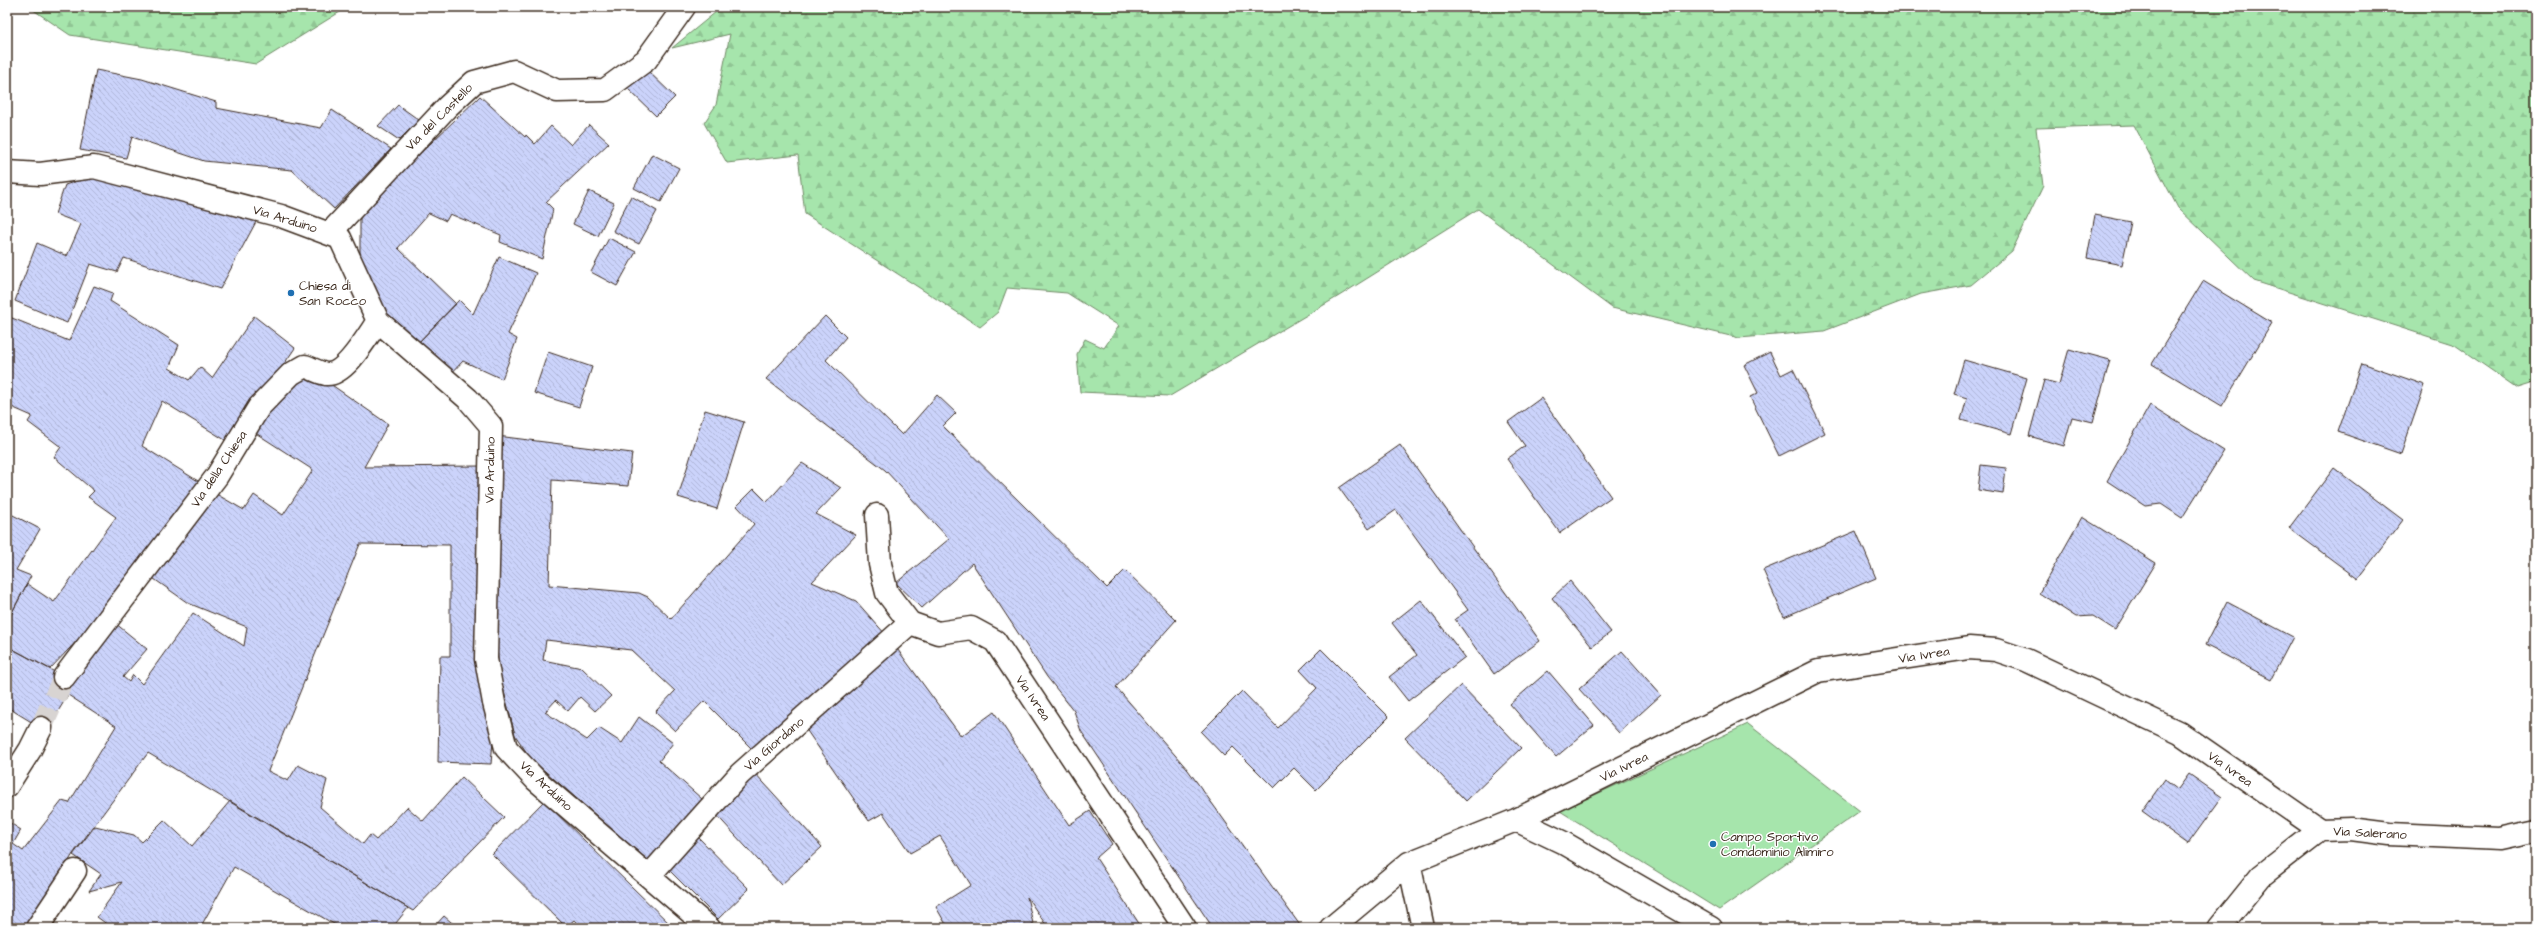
<svg xmlns="http://www.w3.org/2000/svg" width="2543" height="935" font-family="'Architects Daughter',sans-serif">
  <style>
    .forest { fill: url(#forest-firs); stroke: #708865 }
    .pitch { fill: #a6e5ac; stroke: #708865 }
    .building { fill: url(#building-back-hatch); stroke: #3b2a1e }
    .lines { fill: none; stroke-linecap: round; stroke-linejoin: round }
    .minor-tunnel { stroke: #d8d4d2; stroke-width: 22; stroke-dasharray: 22 11; stroke-linecap: butt }
    .minor-casing { stroke: #3b2a1e; stroke-width: 25 }
    .minor { stroke: #fff; stroke-width: 22 }
    .poi-dot { fill: #1f6fb2; stroke: #fff; stroke-width: 1.5 }
    .labels { text-anchor: middle; dominant-baseline: central; stroke-width: 3; stroke-linejoin: round; paint-order: stroke }
    .street-label { font-size: 13px; fill: #3b2a1e; stroke: #fff }
    .poi-label { font-size: 13px; fill: #3b2a1e; stroke: #fff; text-anchor: start }
  </style>
  <defs>
    <pattern id="forest-firs" width="22" height="20" patternUnits="userSpaceOnUse"><rect width="22" height="20" fill="#a6e5ac"/><path d="M5 1l3.5 6h-7zM16 11l3.5 6h-7z" fill="#90c594"/></pattern>
    <pattern id="building-back-hatch" width="6" height="6" patternUnits="userSpaceOnUse"><rect width="6" height="6" fill="#cbd3fb"/><path d="M-1 5l2 2M0 0l6 6M5-1l2 2" fill="none" stroke="#afb5d7"/></pattern>
  </defs>
  <rect width="100%" height="100%" fill="#fff"/>
  <filter id="ink" filterUnits="userSpaceOnUse"><feTurbulence type="fractalNoise" baseFrequency=".025" numOctaves="2"/><feDisplacementMap in="SourceGraphic" scale="8" xChannelSelector="R" yChannelSelector="G"/><feConvolveMatrix kernelMatrix="1 2 1 2 8 2 1 2 1" color-interpolation-filters="sRGB"/></filter>
  <g filter="url(#ink)">
    <path class="forest" d="M29,7H348L256,64L70,35Z
      M722,7H2536V382L2517,388L2455,345L2254,281L2178,208L2134,125L2036,128L2043,186L2012,251L1971,285L1921,294L1824,331L1739,338L1612,308L1478,209L1339,296L1170,396L1080,392L1077,354L1085,339L1104,348L1119,326L1067,293L1007,288L998,312L980,327L805,214L798,155L727,163L704,123L716,105L730,34L672,48Z"/>
    <path class="pitch" d="M1748,724L1860,811L1719,910L1560,811Z"/>
    <path class="building" d="M646,69L675,97L656,116L627,88Z
      M96,70L142,79L216,102V108L321,128L332,110L391,149L334,209L292,170L204,161L132,137L126,158L80,150Z
      M480,96L525,137L526,135L535,144L551,126L571,145L589,125L609,143L546,202L553,209L542,259L500,242L501,235L450,214L446,221L429,213L398,248L456,304L415,346L381,318L360,269V217L408,165Z
      M398,105L419,120L399,140L378,126Z
      M652,154L679,168L661,202L634,188Z
      M92,176L257,220L220,289L124,258L117,272L90,264L67,323L15,301L37,243L67,256L81,224L55,214L65,185Z
      M589,191L614,203L598,236L573,224Z
      M631,196L657,211L639,244L613,231Z
      M2095,215L2131,222L2122,265L2087,258Z
      M609,238L636,252L617,286L591,272Z
      M499,257L536,273L508,334L517,339L502,379L463,361L448,377L415,346L459,300L473,314Z
      M2203,281L2272,323L2222,406L2152,364Z
      M94,286L113,293L110,301L179,345L169,368L189,380L200,367L212,378L254,316L295,348L230,443L162,401L142,446L206,486L105,611L50,669L7,646V622L27,584L54,602L116,517L88,497L94,491L54,457L61,447L28,422L32,416L7,405V316L69,341Z
      M825,316L846,337L826,360L902,435L937,395L956,413L943,426L1107,588L1125,570L1176,620L1116,687L1188,770L1302,928H1213L1081,731L1074,711L1047,677L972,563L922,608L896,583L949,539L885,470L766,379Z
      M2069,349L2110,360L2093,422L2072,417L2064,446L2029,436L2044,380L2059,384Z
      M548,352L592,367L579,407L534,393Z
      M1770,352L1781,375L1793,369L1825,433L1779,456L1750,397L1758,393L1744,365Z
      M1964,360L2027,378L2011,434L1961,420L1967,398L1954,394Z
      M2362,363L2425,385L2401,454L2338,432Z
      M313,372L388,424L364,467L482,466L494,729L491,764L438,762L440,656H450V545L360,544L268,771L288,781L298,765L327,780L320,807L363,844L370,835L376,840L407,807L423,821L462,777L504,817L413,911L148,753L73,854L28,928H7V821L21,830L13,844L23,851L62,801L69,803L116,726L68,695L46,731L7,707V646L64,677L115,623L147,649L123,677L129,682L133,675L142,684L193,613L244,646L247,627L188,603L147,574L211,491L244,510L254,495L283,515L313,470L251,430L277,399Z
      M1541,398L1611,497L1560,533L1507,459L1525,446L1508,422Z
      M2150,405L2224,451L2182,518L2161,504L2145,506L2107,481Z
      M705,410L744,422L717,509L678,497Z
      M497,436L632,453L628,486L552,480L549,585L639,593L648,597L671,619L754,524L737,506L754,489L767,502L802,463L841,488L816,514L856,535L812,582L856,601L886,635L755,752L704,701L675,731L655,712L675,691L631,650L546,640L543,660L582,668L611,696L595,711L580,697L568,711L556,700L545,712L587,740L599,728L622,743L639,717L673,743L659,761L702,799L650,862L531,759L515,735L500,676L496,640Z
      M1400,445L1540,641L1494,674L1455,619L1468,610L1396,510L1369,529L1339,488Z
      M1981,465L2006,468L2003,494L1978,490Z
      M2334,468L2403,520L2358,579L2289,528Z
      M7,512L40,529L16,570L31,576L7,622Z
      M2082,517L2156,563L2115,630L2093,616L2076,617L2039,593Z
      M1856,531L1876,578L1784,617L1763,570Z
      M1570,581L1611,632L1592,647L1552,598Z
      M1421,600L1465,657L1408,701L1389,677L1417,655L1392,623Z
      M2227,602L2293,637L2271,679L2205,645Z
      M895,646L961,736L994,712L1069,825L1090,811L1112,844L1096,858L1142,928H1048L1027,897L1034,928H948L936,907L971,885L940,836L910,853L883,813L869,821L803,725Z
      M1321,649L1389,717L1316,790L1294,768L1274,788L1233,747L1224,756L1201,732L1242,691L1278,728L1317,688L1300,670Z
      M1622,651L1661,695L1619,733L1579,689Z
      M1548,671L1594,725L1556,757L1510,704Z
      M1461,685L1521,748L1466,801L1405,738Z
      M754,772L822,847L781,885L712,810Z
      M2189,774L2222,797L2188,844L2142,811L2165,779L2178,789Z
      M230,801L408,908L392,928H341L234,867L200,928H112L97,917L122,882L89,891L101,874L73,855L95,826L134,835L142,842L164,820L192,846Z
      M544,801L674,928H583L574,920L566,927L492,854Z
      M697,836L749,889L718,919L666,867Z
      M444,916L458,928H433Z
      M1931,921L1942,928H1927Z"/>
    <g class="lines">
      <path class="minor-tunnel" d="M41,728L64,677"/>
      <defs>
        <path id="minor" d="M7,172L40,174L94,167L281,216L340,238L378,321L468,399L491,426L486,659L494,703L506,748L536,780L709,928
          M330,233L447,107L474,82L514,71L557,91L605,90L646,60L684,7
          M877,515L880,564L887,593L910,623L938,633L971,628L995,641L1185,928
          M64,677L217,476L259,407L291,374L305,366C311,368 319,373 326,374C345,376 368,335 378,321
          M7,786L30,750L41,728
          M1516,820L1564,843L1711,928
          M1409,863L1423,928
          M649,876L740,774L910,623
          M37,928L75,871
          M1331,928L1409,863L1516,820L1818,671L1969,648L1996,650L2026,660L2180,733L2320,830
          M2219,928L2261,876L2320,830L2351,829L2390,834L2499,839L2536,831"/>
      </defs>
      <use href="#minor" class="minor-casing"/>
      <use href="#minor" class="minor"/>
    </g>
  </g>
  <g class="poi-dot">
    <circle cx="291" cy="293" r="4"/>
    <circle cx="1713" cy="844" r="4"/>
  </g>
  <g class="labels">
    <g class="street-label">
      <text transform="translate(439 117) rotate(-45)">Via del Castello</text>
      <text transform="translate(285 219) rotate(17)">Via Arduino</text>
      <text transform="translate(219 469) rotate(-56)">Via della Chiesa</text>
      <text transform="translate(490 470) rotate(-89)">Via Arduino</text>
      <text transform="translate(1924 655) rotate(-9)">Via Ivrea</text>
      <text transform="translate(1033 698) rotate(56)">Via Ivrea</text>
      <text transform="translate(774 744) rotate(-41)">Via Giordano</text>
      <text transform="translate(1624 767) rotate(-26)">Via Ivrea</text>
      <text transform="translate(2230 769) rotate(35)">Via Ivrea</text>
      <text transform="translate(546 786) rotate(43)">Via Arduino</text>
      <text transform="translate(2370 833) rotate(3)">Via Salerano</text>
    </g>
    <g class="poi-label">
      <text x="299" y="286">Chiesa di<tspan x="299" dy="15">San Rocco</tspan></text>
      <text x="1721" y="837">Campo Sportivo<tspan x="1721" dy="15">Comdominio Alimiro</tspan></text>
    </g>
  </g>
  <rect width="2543" height="935" fill="none" stroke="#fff" stroke-width="24"/>
  <rect x="12" y="12" width="2519" height="911" fill="none" stroke="#3b2a1e" stroke-width="1.5" filter="url(#ink)"/>
</svg>
